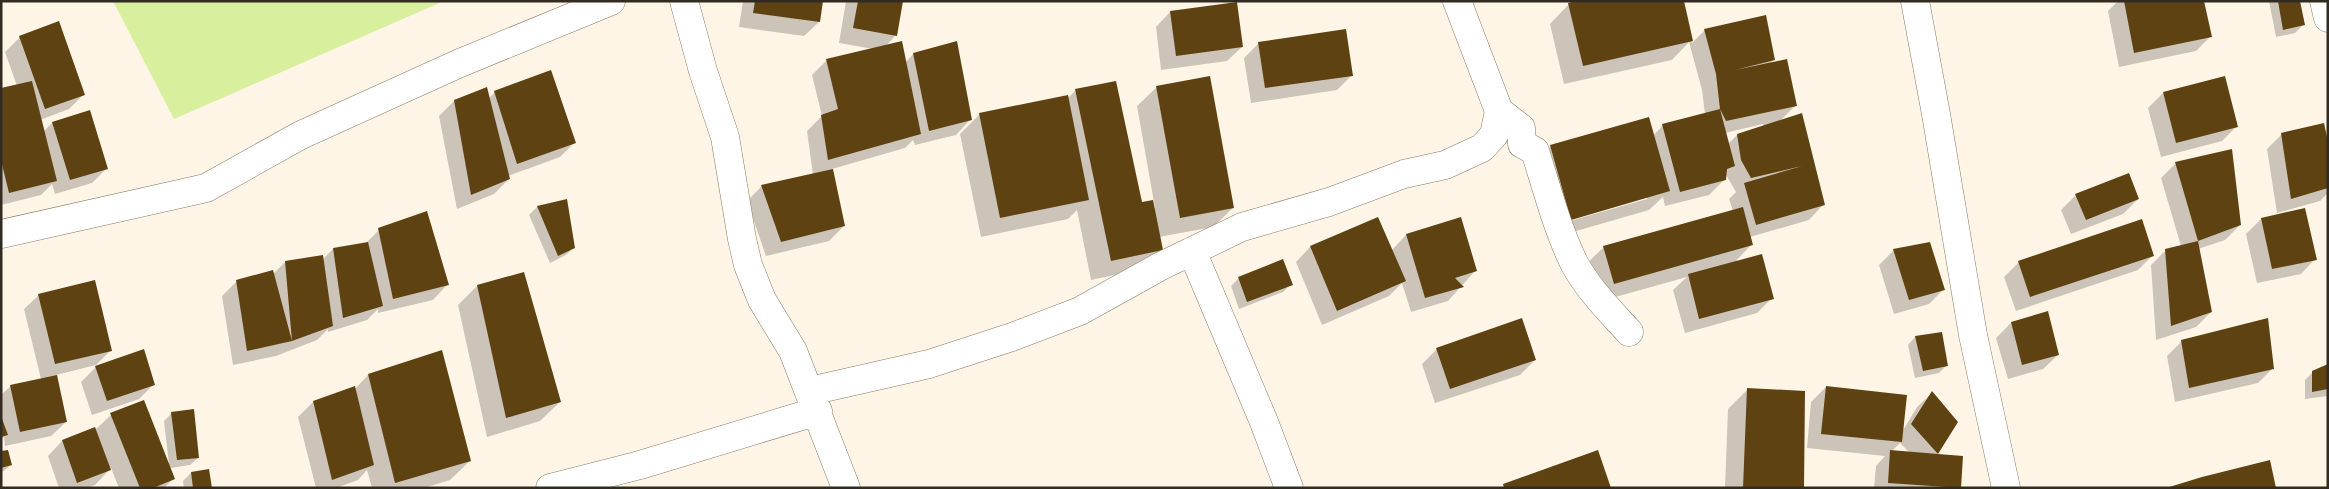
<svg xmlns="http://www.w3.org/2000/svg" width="2329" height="489" font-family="'Fira Sans Condensed',sans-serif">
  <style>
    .green { fill: #d8ef9e }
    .shadow { fill: #0003; fill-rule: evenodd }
    .building { fill: #5f4211 }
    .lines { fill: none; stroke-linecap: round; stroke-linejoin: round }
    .minor-casing { stroke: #897b67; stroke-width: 29 }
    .minor { stroke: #fff; stroke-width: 28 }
  </style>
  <rect width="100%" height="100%" fill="#fff5e7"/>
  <path class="green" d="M113,1H444L174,119Z"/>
  <path class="shadow" d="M743,1H821L819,22L804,36L739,27Z
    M846,1H902L895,36L885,47L905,63L913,54L970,120L956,135L915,145L913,140L905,148L832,169L844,226L829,241L766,256L747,201L761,187L813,175L807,131L822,116L812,75L827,60L873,49L839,43Z
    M1682,1L1692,43L1705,30L1774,59L1770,64L1795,106L1780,121L1823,205L1809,220L1750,237L1752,244L1733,264L1772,298L1757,313L1685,333L1673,290L1687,277L1594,303L1584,266L1604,247L1733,211L1729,199L1736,192L1725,173L1724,180L1709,195L1665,206L1663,197L1649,210L1552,238L1531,166L1551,146L1653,136L1663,125L1705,114L1702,90L1689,42L1672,60L1564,84L1550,24L1569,4ZM1763,124L1764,126L1737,135L1728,144L1725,133ZM1647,197V199L1566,222L1565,220Z
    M2118,1H2203L2211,36L2196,51L2119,67L2108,11Z
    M2269,1H2299L2303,25L2295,33L2276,37Z
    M1170,12L1242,47L1227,61L1161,70L1156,27Z
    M20,37L84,94L69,109L40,120L43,132L52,123L89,111L107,168L92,183L55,194L52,184L41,195L1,205V89L17,86L5,52Z
    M1259,43L1352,75L1337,90L1251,103L1244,58Z
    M551,71L575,142L560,157L508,176L509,179L494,194L457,209L439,116L454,101L488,99L494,93Z
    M1157,87L1233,208L1213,227L1159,237L1162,250L1142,269L1091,280L1077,210L1068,219L981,237L960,134L980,114L1067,99L1075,91L1141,203L1153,208H1155L1137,106Z
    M2163,93L2237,126L2222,141L2161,157L2148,108Z
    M2282,134L2328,149V193L2320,201L2277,213L2267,149Z
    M2176,163L2240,225L2225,240L2198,249L2211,312L2196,327L2156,340L2151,265L2166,250L2181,246L2161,178Z
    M2076,195L2138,199L2123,214L2071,234L2061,210Z
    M566,201L574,247L566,255L550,263L529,215L537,207Z
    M1377,219L1391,251L1406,235L1476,270L1448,301L1411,312L1402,283L1389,296L1322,325L1296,262L1310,247Z
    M2261,219L2315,259L2301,274L2257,283L2246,234Z
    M379,230L447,285L433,300L378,313V309L367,320L328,332V329L317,340L276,356L233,365L222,296L237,281L273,274L285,262L322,260L333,249L365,244Z
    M1894,250L1944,289L1929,304L1894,314L1879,265Z
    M2152,256L2138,270L2016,311L2004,277L2019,262Z
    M1239,278L1291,284L1283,292L1239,309L1231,286Z
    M477,286L560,402L540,421L487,437L458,305Z
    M39,295L111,350L96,365L56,375L66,422L51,436L5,446L4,437L1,440V395L11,386L41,379L24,309Z
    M2047,313L2058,355L2043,369L2008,379L1996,338L2011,323Z
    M1915,337L1947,365L1939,373L1915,378L1908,345Z
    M2182,341L2273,368L2258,383L2175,402L2167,356Z
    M1437,349L1535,360L1520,375L1435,403L1422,364Z
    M2328,365V396L2305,399V380L2313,372Z
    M96,367L154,384L139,399L92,415L81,382Z
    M368,375L470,461L450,480L424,488H372L367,470L358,480L336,488H316L298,417L313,402L355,389Z
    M1826,387L1902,432L1917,407L1932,393L1956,422L1936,455L1959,488H1874L1876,466L1885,456L1807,448L1811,402ZM1900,443L1909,452L1892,451Z
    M1748,389L1803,488H1725L1728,409Z
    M172,413L198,458L190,465L170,468L174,478L164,488H119L111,468L95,485L86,488H59L48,456L62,441L95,430L111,415L169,464L164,421Z
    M1,453L11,465L1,473Z
    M191,473L211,488H184L183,481Z"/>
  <path class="building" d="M755,1H823L820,22L753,13Z
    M858,1H903L897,36L853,28Z
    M1576,1H1684L1693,41L1583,66L1568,3Z
    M2124,1H2204L2212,37L2134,53Z
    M2278,1H2300L2305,25L2283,30Z
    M1237,2L1243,47L1176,56L1170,11Z
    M1766,15L1775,60L1735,70L1787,59L1797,106L1726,121L1720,109L1735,166L1727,169L1726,180L1680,192L1662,124L1720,109L1716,74L1704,29Z
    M59,21L85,95L45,109L19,36Z
    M1346,29L1353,76L1265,88L1258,42Z
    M902,41L921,134L828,160L821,115L838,109L826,59Z
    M957,41L972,120L929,131L913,53Z
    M551,70L576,143L517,164L494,91Z
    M1210,76L1234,208L1180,218L1156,86Z
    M2225,76L2238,127L2176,143L2163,92Z
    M32,81L57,181L9,193L1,160V88Z
    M1116,81L1142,202L1153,200L1163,250L1111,261L1075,89Z
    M487,87L510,179L471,195L454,100Z
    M1068,95L1089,200L1000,218L979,113Z
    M90,110L108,169L70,180L52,122Z
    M1802,113L1825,205L1756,225L1744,183L1802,166L1751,178L1741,160L1737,134Z
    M1649,117L1670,191L1571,220L1550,145Z
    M2324,123L2328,142V188L2291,199L2281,133Z
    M2232,149L2241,225L2198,241L2175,162Z
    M833,169L845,226L781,242L761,185Z
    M2129,173L2139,199L2086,220L2075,194Z
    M567,199L575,248L558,256L537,206Z
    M1743,207L1753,245L1614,284L1603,246Z
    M2305,208L2317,260L2272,269L2261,218Z
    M427,211L449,285L393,299L378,228Z
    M1378,217L1406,281L1337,311L1310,246Z
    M1461,217L1477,271L1455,278L1464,287L1425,298L1406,234Z
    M2142,219L2154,256L2030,297L2018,261Z
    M2198,241L2212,312L2171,326L2165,249Z
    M368,242L383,306L343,318L333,248Z
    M1930,242L1945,290L1909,300L1893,249Z
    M1762,254L1774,299L1699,319L1688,274Z
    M323,255L333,326L292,341L285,261Z
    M1283,259L1293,285L1247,302L1238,277Z
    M273,270L292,341L247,351L236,280Z
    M524,272L561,402L506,418L477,285Z
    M95,280L112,351L55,364L38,294Z
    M2048,311L2059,355L2022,365L2011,322Z
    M1522,318L1536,360L1450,389L1436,348Z
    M2268,318L2274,369L2189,388L2181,340Z
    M1942,332L1948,366L1923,371L1915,336Z
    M144,349L155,385L107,401L95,366Z
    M442,350L471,461L395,483L368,374Z
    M2328,364V389L2312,392V371Z
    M57,375L67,422L20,432L10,385Z
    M355,386L374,465L332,480L313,401Z
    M1826,386L1907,395L1902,442L1821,434Z
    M1747,388L1805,391L1804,488H1743Z
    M1932,391L1958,422L1938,454L1963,456L1961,488L1888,483L1890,450L1938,454L1911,424Z
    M144,400L175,479L153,488H140L110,413Z
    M194,409L199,458L177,460L171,412Z
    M1,416L8,435L1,437Z
    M95,427L111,470L77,483L62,440Z
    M8,450L12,465L1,468V451Z
    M1598,450L1611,488H1504L1503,484Z
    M2270,460L2276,488H2166L2202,477Z
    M209,469L212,488H193L191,472Z"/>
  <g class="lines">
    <defs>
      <path id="minor" d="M684,1L703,71L725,137L742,239L748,265L762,300L793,351L846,488
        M1457,1L1499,111L1521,128L1522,144L1535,151C1547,189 1557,228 1574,263C1588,289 1610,311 1629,332
        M1915,1L1936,114L1973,335L2006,488
        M2324,1L2328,18
        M1,234L206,188L301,135L460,63L611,1
        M1192,251L1264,422L1289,488
        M810,391L929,364L1012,337L1080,311L1161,266L1242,227L1329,202L1404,174L1445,165L1482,148L1494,135L1499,111
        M550,488L640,465L818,411"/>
    </defs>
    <use href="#minor" class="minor-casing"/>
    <use href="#minor" class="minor"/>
  </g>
  <rect width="2329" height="489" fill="none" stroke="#312b22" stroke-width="5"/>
</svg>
